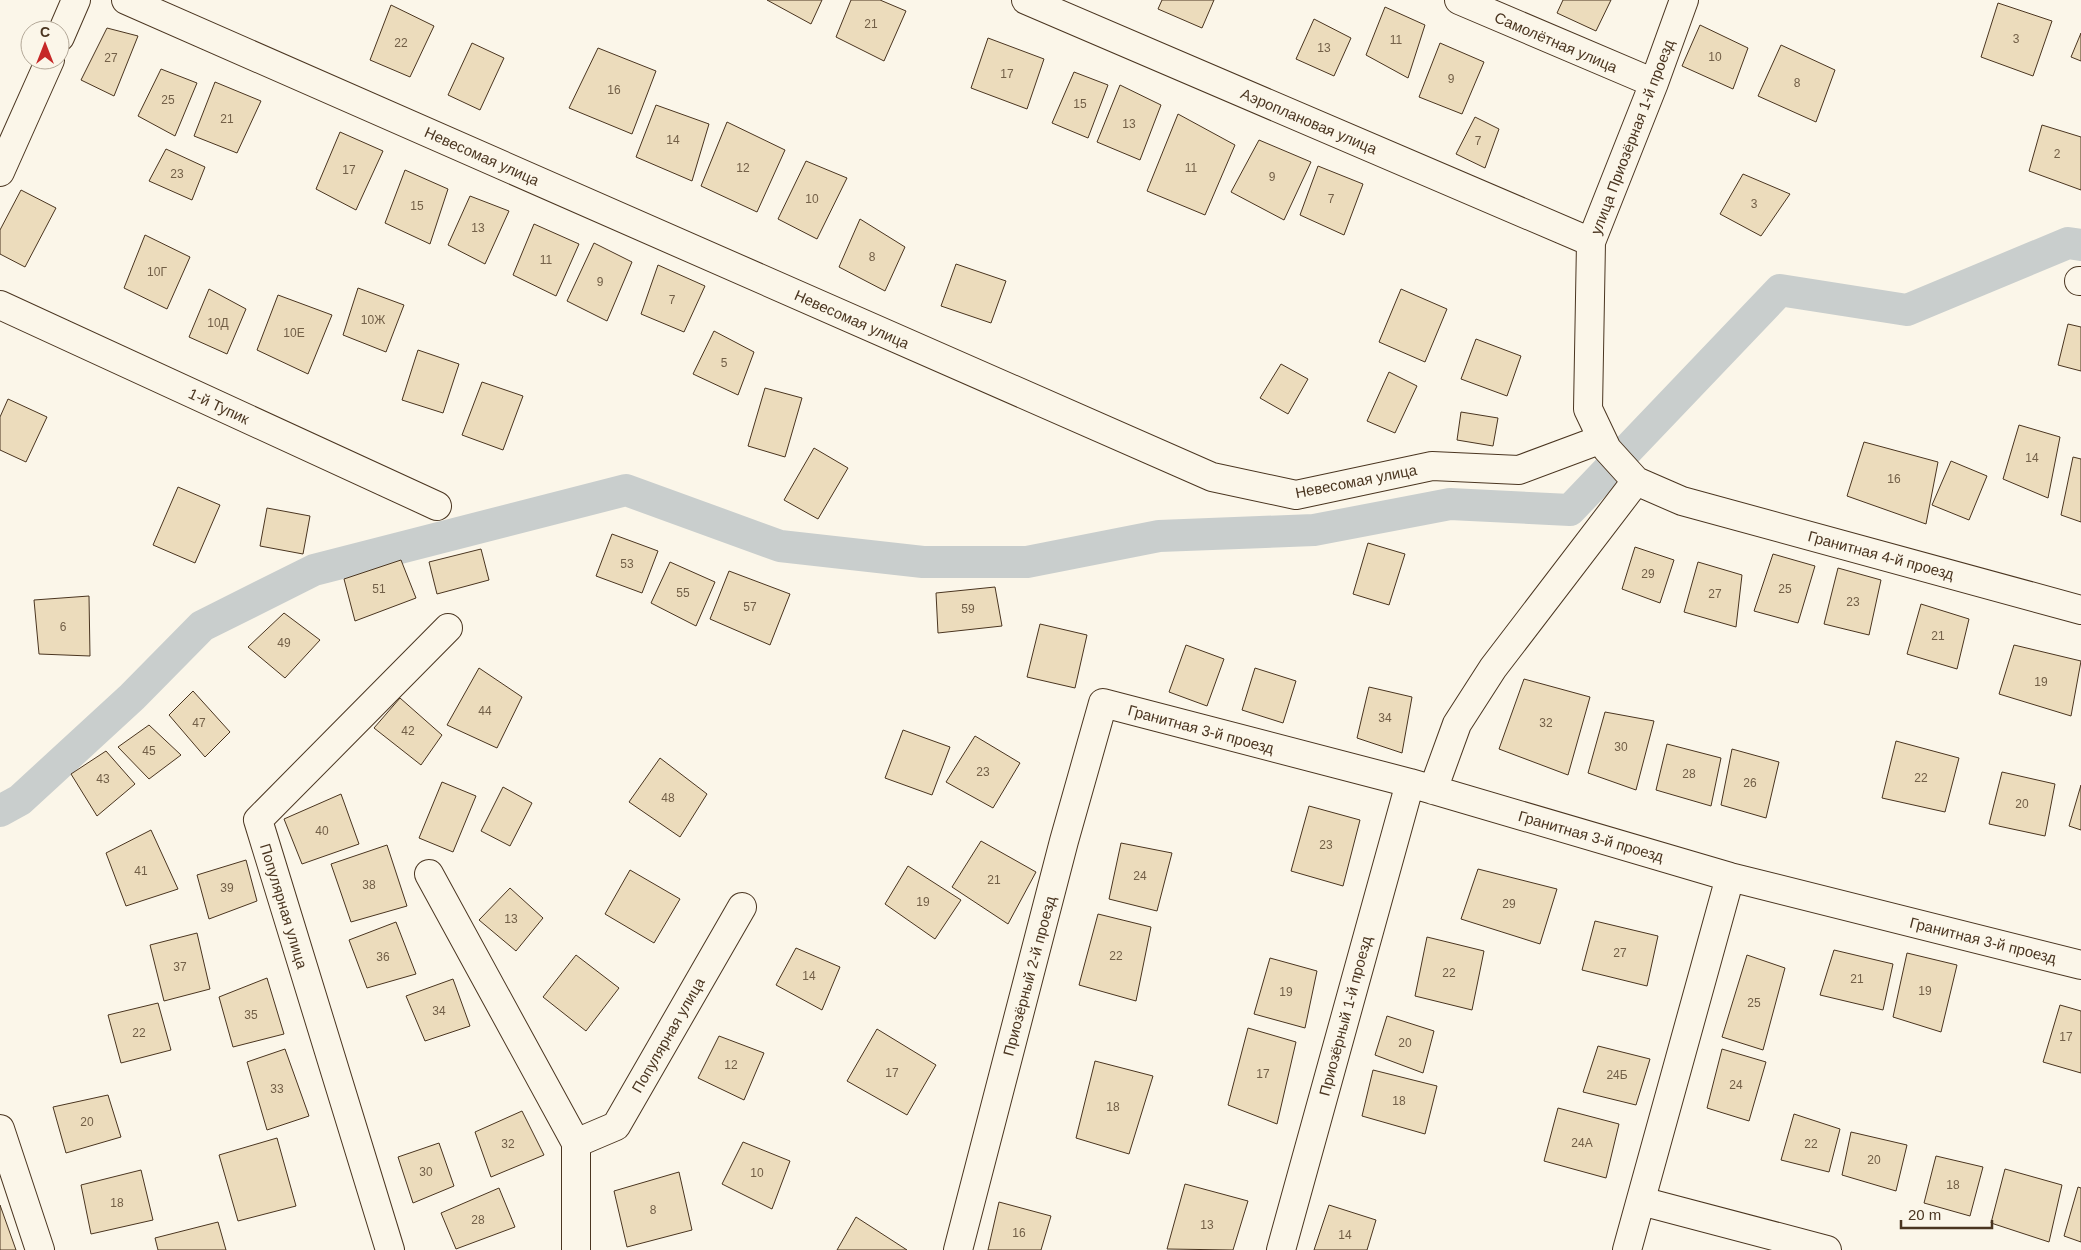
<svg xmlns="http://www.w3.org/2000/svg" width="2081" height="1250" font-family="Arial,sans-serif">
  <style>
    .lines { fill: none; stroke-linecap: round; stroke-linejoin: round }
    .canal { stroke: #c9cecd; stroke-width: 32 }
    .building { fill: #ecdcbc; stroke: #4a3520 }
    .minor-casing { stroke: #4a3520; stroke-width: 30 }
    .minor { stroke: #fbf6e9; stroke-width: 28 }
    .labels { text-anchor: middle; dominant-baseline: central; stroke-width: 4; stroke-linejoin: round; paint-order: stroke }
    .number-label { font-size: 12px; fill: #725f47 }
    .street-label { font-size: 15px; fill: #4a3520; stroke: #fbf6e9 }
  </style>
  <rect width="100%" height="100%" fill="#fbf6e9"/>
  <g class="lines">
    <path class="canal" d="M0,811L20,800L132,697L202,626L314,570L626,490L780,546L923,562H1027L1159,536L1314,530L1450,504L1570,510L1780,290L1907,310L2068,243L2081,245"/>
  </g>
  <path class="building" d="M767,0H822L811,24Z
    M851,0H880L906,11L884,61L836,37Z
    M1162,0H1214L1202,28L1158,9Z
    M1563,0H1611L1596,31L1557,13Z
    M1998,3L2052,21L2033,76L1981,57Z
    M391,5L434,26L410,77L370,60Z
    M1385,7L1425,25L1408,78L1366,55Z
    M1314,19L1351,38L1334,76L1296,59Z
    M1700,25L1748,48L1733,89L1682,66Z
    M107,28L138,36L114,96L81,80Z
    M2081,33V61L2071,57Z
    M988,38L1044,59L1027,109L971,88Z
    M472,43L504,58L480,110L448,95Z
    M1440,43L1484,62L1462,114L1419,97Z
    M1781,45L1835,70L1816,122L1758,96Z
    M598,48L656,71L632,134L569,108Z
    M161,69L197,83L175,136L138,116Z
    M1074,72L1108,85L1088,138L1052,123Z
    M215,82L261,101L237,153L194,136Z
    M1120,85L1161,105L1140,160L1097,142Z
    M656,105L709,124L692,181L636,157Z
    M1178,114L1235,145L1205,215L1147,191Z
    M1475,117L1499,129L1485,168L1456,154Z
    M727,122L785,150L757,212L701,186Z
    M2042,125L2081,137V190L2029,171Z
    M340,132L383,151L356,210L316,189Z
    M1259,140L1311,162L1284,220L1231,192Z
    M166,149L205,167L192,200L149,181Z
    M806,161L847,178L817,239L778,219Z
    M1318,166L1363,184L1344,235L1300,215Z
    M405,170L448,189L430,244L385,223Z
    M1743,174L1790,194L1761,236L1720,214Z
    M21,190L56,208L25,267L0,254V230Z
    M470,196L509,211L485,264L448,245Z
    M860,219L905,247L885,291L839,267Z
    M534,224L579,244L556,296L513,275Z
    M145,235L190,257L167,309L124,288Z
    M594,243L632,262L607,321L567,301Z
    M956,264L1006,281L991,323L941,306Z
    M658,265L705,286L684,332L641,314Z
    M358,288L404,305L386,352L343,335Z
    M209,289L246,309L227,354L189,337Z
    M1401,289L1447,309L1425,362L1379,342Z
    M278,295L332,315L308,374L257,350Z
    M2068,324L2081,327V371L2058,365Z
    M714,331L754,352L738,395L693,374Z
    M1476,339L1521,356L1507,396L1461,379Z
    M418,350L459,364L443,413L402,400Z
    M1281,364L1308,379L1288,414L1260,398Z
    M1389,372L1417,386L1395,433L1367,421Z
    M482,382L523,396L503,450L462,435Z
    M765,388L802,398L785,457L748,446Z
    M8,399L47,417L26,462L0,450V417Z
    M1461,412L1498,418L1493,446L1457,440Z
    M2019,425L2060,437L2048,498L2003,479Z
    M1864,442L1938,462L1926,524L1847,496Z
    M814,448L848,468L818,519L784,500Z
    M2073,457L2081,459V522L2061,515Z
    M1951,461L1987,476L1969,520L1932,505Z
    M178,487L220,505L195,563L153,545Z
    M267,508L310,516L303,554L260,546Z
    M612,534L658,551L642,593L596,576Z
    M1368,543L1405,554L1389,605L1353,594Z
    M1635,547L1674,560L1660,603L1622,589Z
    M481,549L489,580L437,594L429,562Z
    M1773,554L1815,566L1798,623L1754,611Z
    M401,560L416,598L355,621L344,579Z
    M670,562L715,582L696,626L651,603Z
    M1698,562L1742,575L1736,627L1684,612Z
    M1838,568L1881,580L1869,635L1824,624Z
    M729,571L790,594L770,645L710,619Z
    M995,587L1002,626L938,633L936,593Z
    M89,596L90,656L39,654L34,600Z
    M1921,604L1969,619L1957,669L1907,654Z
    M284,613L320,640L285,678L248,647Z
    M1040,624L1087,635L1075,688L1027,677Z
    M1186,645L1224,659L1207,706L1169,692Z
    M2014,645L2081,661L2071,716L1999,694Z
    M479,668L522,697L497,748L447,725Z
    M1255,668L1296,681L1283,723L1242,710Z
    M1524,679L1590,697L1568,775L1499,749Z
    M1369,687L1412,697L1402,753L1357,738Z
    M193,691L230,732L205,757L169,715Z
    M400,698L442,735L421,765L374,728Z
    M1605,712L1654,721L1636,790L1588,773Z
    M149,725L181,755L149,779L118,747Z
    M903,730L950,747L932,795L885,778Z
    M975,736L1020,763L993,808L946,782Z
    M1896,741L1959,758L1945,812L1882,798Z
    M1667,744L1721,758L1711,806L1656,790Z
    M1732,749L1779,762L1766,818L1721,805Z
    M106,751L135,784L97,816L71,774Z
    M660,758L707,794L680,837L629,802Z
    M2002,772L2055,784L2045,836L1989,824Z
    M442,782L476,796L453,852L419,838Z
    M2081,785V830L2069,826Z
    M503,787L532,803L510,846L481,831Z
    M341,794L359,844L302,864L284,819Z
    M1309,806L1360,820L1343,886L1291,871Z
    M151,830L178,889L126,906L106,853Z
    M981,841L1036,872L1008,924L952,887Z
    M1121,843L1172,853L1157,911L1109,899Z
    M387,845L407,906L351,922L331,864Z
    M246,860L257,901L209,919L197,875Z
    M908,866L961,900L935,939L885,904Z
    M1478,869L1557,889L1540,944L1461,919Z
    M630,870L680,899L654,943L605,914Z
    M510,888L543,918L516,951L479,920Z
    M1098,914L1151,927L1136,1001L1079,985Z
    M1595,921L1658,936L1647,986L1582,970Z
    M396,922L416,974L367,988L349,940Z
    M197,933L210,989L164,1001L150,945Z
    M1427,937L1484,951L1472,1010L1415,996Z
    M796,948L840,967L822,1010L776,985Z
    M1834,950L1893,964L1883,1010L1820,995Z
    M1907,953L1957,965L1941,1032L1893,1017Z
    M576,955L619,988L586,1031L543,997Z
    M1747,955L1785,968L1763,1050L1722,1037Z
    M1270,958L1317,971L1305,1028L1254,1014Z
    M267,978L284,1034L233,1047L219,997Z
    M453,979L470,1026L425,1041L406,996Z
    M158,1003L171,1050L121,1063L108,1015Z
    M2060,1005L2081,1011V1073L2043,1062Z
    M1387,1016L1434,1031L1423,1073L1375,1055Z
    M1248,1028L1296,1042L1277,1124L1228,1105Z
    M877,1029L936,1065L907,1115L847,1081Z
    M719,1036L764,1053L744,1100L698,1078Z
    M1598,1046L1650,1059L1636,1105L1583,1092Z
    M285,1049L309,1116L267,1130L247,1062Z
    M1722,1049L1766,1062L1749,1121L1707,1108Z
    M1095,1061L1153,1076L1129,1154L1076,1138Z
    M1373,1070L1437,1086L1425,1134L1362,1116Z
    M108,1095L121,1137L66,1153L53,1107Z
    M1558,1108L1619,1124L1606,1178L1544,1161Z
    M522,1111L544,1155L491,1177L475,1132Z
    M1794,1114L1840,1129L1829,1172L1781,1160Z
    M1851,1132L1907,1145L1896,1191L1842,1175Z
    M277,1138L296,1206L238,1221L219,1155Z
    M743,1142L790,1161L772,1209L722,1184Z
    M439,1143L454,1186L413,1203L398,1157Z
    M1936,1156L1983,1167L1970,1216L1924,1203Z
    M2005,1169L2062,1185L2049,1242L1991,1223Z
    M141,1170L153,1220L91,1234L81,1185Z
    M679,1172L692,1230L627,1247L614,1191Z
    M1185,1184L1248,1201L1233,1250L1167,1249Z
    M2078,1187L2081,1188V1242L2064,1236Z
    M499,1188L515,1227L456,1249L441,1213Z
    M999,1202L1051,1216L1041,1250H988Z
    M0,1205L16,1250H0Z
    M1329,1205L1376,1220L1367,1250H1314Z
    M856,1217L907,1250H837Z
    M218,1222L226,1250H158L155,1238Z"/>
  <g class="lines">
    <defs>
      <path id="minor" d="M126,0L1212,477L1296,495L1432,466L1519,470L1602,439
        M1026,0L1591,242
        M1459,0L1654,83
        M1684,0L1654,83L1591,242L1588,409L1607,449L1636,481L1682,501L2081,610
        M60,37L76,0
        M0,172L50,60
        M2079,281H2081
        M0,305L437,506
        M1433,790L1457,724L1493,668L1636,481
        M429,874L576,1143V1250
        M0,1129L40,1250
        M576,1143L616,1126L742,907
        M1641,1201L1827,1250
        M390,1250L258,820L448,628
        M958,1250L1064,841L1103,703L1410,783L1730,877L2081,965
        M1281,1250L1410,783
        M1627,1250L1730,877"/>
    </defs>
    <use href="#minor" class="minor-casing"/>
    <use href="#minor" class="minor"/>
  </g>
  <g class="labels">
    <g class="number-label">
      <text x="871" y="24">21</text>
      <text x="2016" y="39">3</text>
      <text x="1396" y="40">11</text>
      <text x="401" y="43">22</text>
      <text x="1324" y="48">13</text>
      <text x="1715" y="57">10</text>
      <text x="111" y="58">27</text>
      <text x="1007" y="74">17</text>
      <text x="1451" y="79">9</text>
      <text x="1797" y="83">8</text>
      <text x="614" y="90">16</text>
      <text x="168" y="100">25</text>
      <text x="1080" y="104">15</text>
      <text x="227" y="119">21</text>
      <text x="1129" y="124">13</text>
      <text x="673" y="140">14</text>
      <text x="1478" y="141">7</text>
      <text x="2057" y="154">2</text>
      <text x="743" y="168">12</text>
      <text x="1191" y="168">11</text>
      <text x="349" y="170">17</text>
      <text x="177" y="174">23</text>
      <text x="1272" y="177">9</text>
      <text x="812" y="199">10</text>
      <text x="1331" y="199">7</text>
      <text x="1754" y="204">3</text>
      <text x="417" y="206">15</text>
      <text x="478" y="228">13</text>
      <text x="872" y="257">8</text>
      <text x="546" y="260">11</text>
      <text x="157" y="272">10Г</text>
      <text x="600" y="282">9</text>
      <text x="672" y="300">7</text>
      <text x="373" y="320">10Ж</text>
      <text x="218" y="323">10Д</text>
      <text x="294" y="333">10Е</text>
      <text x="724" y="363">5</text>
      <text x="2032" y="458">14</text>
      <text x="1894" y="479">16</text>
      <text x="627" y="564">53</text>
      <text x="1648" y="574">29</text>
      <text x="379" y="589">51</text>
      <text x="1785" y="589">25</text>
      <text x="683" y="593">55</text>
      <text x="1715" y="594">27</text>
      <text x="1853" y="602">23</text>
      <text x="750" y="607">57</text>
      <text x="968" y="609">59</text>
      <text x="63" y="627">6</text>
      <text x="1938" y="636">21</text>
      <text x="284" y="643">49</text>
      <text x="2041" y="682">19</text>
      <text x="485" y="711">44</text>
      <text x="1385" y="718">34</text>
      <text x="199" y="723">47</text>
      <text x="1546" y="723">32</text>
      <text x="408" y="731">42</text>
      <text x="1621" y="747">30</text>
      <text x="149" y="751">45</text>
      <text x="983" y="772">23</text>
      <text x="1689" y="774">28</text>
      <text x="1921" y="778">22</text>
      <text x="103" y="779">43</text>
      <text x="1750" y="783">26</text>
      <text x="668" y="798">48</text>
      <text x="2022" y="804">20</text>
      <text x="322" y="831">40</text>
      <text x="1326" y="845">23</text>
      <text x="141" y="871">41</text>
      <text x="1140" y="876">24</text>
      <text x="994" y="880">21</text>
      <text x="369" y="885">38</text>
      <text x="227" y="888">39</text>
      <text x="923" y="902">19</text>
      <text x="1509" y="904">29</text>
      <text x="511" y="919">13</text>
      <text x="1620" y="953">27</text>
      <text x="1116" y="956">22</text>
      <text x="383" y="957">36</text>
      <text x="180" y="967">37</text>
      <text x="1449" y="973">22</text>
      <text x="809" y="976">14</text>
      <text x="1857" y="979">21</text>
      <text x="1925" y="991">19</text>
      <text x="1286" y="992">19</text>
      <text x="1754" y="1003">25</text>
      <text x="439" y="1011">34</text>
      <text x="251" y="1015">35</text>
      <text x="139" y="1033">22</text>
      <text x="2066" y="1037">17</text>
      <text x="1405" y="1043">20</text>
      <text x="731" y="1065">12</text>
      <text x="892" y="1073">17</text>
      <text x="1263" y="1074">17</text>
      <text x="1617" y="1075">24Б</text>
      <text x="1736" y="1085">24</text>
      <text x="277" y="1089">33</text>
      <text x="1399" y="1101">18</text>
      <text x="1113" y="1107">18</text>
      <text x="87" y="1122">20</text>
      <text x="1582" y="1143">24А</text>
      <text x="508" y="1144">32</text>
      <text x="1811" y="1144">22</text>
      <text x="1874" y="1160">20</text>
      <text x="426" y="1172">30</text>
      <text x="757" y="1173">10</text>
      <text x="1953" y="1185">18</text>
      <text x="117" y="1203">18</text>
      <text x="653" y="1210">8</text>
      <text x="478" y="1220">28</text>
      <text x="1207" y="1225">13</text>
      <text x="1019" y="1233">16</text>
      <text x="1345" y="1235">14</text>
    </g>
    <g class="street-label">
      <text transform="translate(1556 42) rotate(23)">Самолётная улица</text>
      <text transform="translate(1309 121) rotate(23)">Аэроплановая улица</text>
      <text transform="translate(1632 137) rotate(-69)">улица Приозёрная 1-й проезд</text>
      <text transform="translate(482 156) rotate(24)">Невесомая улица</text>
      <text transform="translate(852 319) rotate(24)">Невесомая улица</text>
      <text transform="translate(219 406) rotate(25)">1-й Тупик</text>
      <text transform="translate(1356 481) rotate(-11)">Невесомая улица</text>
      <text transform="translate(1881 555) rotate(15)">Гранитная 4-й проезд</text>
      <text transform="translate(1201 729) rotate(15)">Гранитная 3-й проезд</text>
      <text transform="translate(1591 836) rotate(16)">Гранитная 3-й проезд</text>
      <text transform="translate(284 906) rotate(73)">Популярная улица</text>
      <text transform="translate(1983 940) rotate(14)">Гранитная 3-й проезд</text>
      <text transform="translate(1029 976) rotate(-75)">Приозёрный 2-й проезд</text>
      <text transform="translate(1345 1016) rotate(-75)">Приозёрный 1-й проезд</text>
      <text transform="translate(668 1035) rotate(-60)">Популярная улица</text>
    </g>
  </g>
  <g transform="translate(45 45)"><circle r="24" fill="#fbf6e9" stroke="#b4a999"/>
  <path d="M0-4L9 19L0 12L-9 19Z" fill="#c62828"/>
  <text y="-8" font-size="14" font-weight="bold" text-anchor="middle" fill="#4a3520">С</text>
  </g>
  <path d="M1901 1220v8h91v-8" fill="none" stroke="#4a3520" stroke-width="2.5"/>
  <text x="1908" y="1220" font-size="15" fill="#4a3520" stroke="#fbf6e9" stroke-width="4" paint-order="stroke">20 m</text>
</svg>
